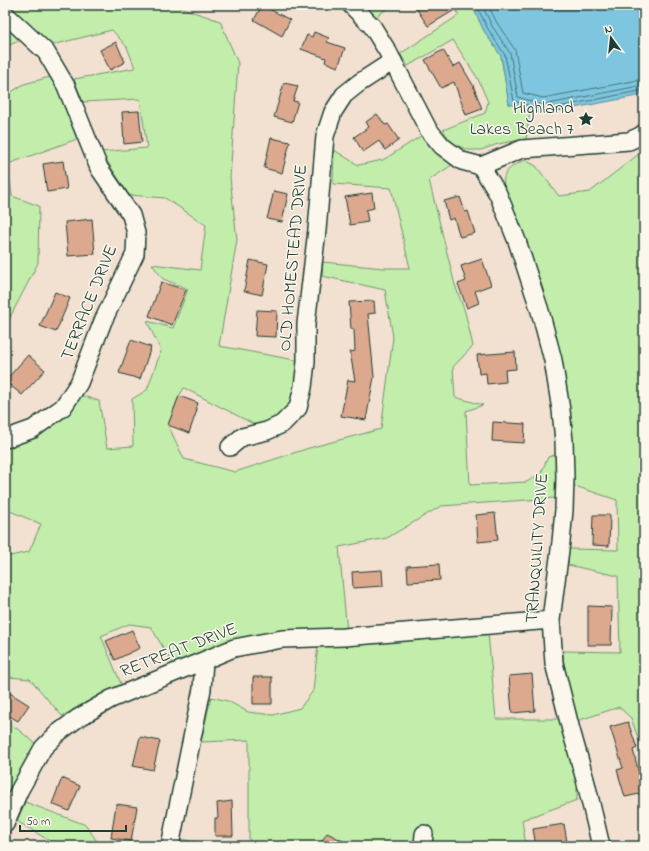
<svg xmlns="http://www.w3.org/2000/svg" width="649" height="851" font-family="'Indie Flower',sans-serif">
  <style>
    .green { fill: #c2edaa; stroke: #70956f }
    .water { fill: #7ec6df; stroke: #588f9b }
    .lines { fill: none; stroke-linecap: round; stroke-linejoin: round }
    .shore { stroke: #457478; stroke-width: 1 }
    .building { fill: #dca98f; stroke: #1f3d34 }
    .minor-casing { stroke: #1f3d34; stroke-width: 20 }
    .minor { stroke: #fbf7ec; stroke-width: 17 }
    .labels { text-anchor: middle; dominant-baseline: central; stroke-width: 3; stroke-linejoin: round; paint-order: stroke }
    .poi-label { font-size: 18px; fill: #1f3d34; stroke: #fbf7ec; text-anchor: end }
    .street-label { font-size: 18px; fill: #1f3d34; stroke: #fbf7ec }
  </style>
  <rect width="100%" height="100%" fill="#f2e0d0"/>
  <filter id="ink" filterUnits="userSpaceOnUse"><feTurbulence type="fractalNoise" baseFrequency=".025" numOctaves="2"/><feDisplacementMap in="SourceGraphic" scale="8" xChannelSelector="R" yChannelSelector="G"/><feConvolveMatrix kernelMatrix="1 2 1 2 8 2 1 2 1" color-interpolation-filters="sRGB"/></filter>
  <g filter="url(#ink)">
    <path class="green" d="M5,5H173L220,21L238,63L230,178L237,240L219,346L306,362L298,408L267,431L184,388L179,396L168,425L184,459L235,472L309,448L381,429L393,337L385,290L322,276L323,262L383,268H410L391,188L333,184L334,150L358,165L383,160L421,136L433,150L452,165L429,180L455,285L465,312L473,346L453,367L455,397L483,405L466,411L470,485L527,482L541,473L548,457L555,455L556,498L441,506L387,538L339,547L347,632L174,666L151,627L129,624L101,636L122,686L62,716L30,679L9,677L5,683V557L29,552L41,524L5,509V447L80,395L99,401L107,448L133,446L132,399L147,390L161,351L147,321L173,328L188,289L163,279L152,264L200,270L206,225L165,198L129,195L101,152L147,148L140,99L83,102L74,79L135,68L127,47L112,30L52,45Z
      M365,5H392L376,17Z
      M453,5H472L484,31L501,56L509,104L530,110L526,139L498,144L481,150H468L452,143L443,130L485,113L488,102L478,79L453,40L408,66L400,54L459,15Z
      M5,25L21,40L5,47Z
      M50,77L57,87L77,139L8,164L12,196L39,206L38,263L5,327V96L24,84Z
      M644,150V755L631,718L619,707L577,721L564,668L563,651L620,652L618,576L568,565L569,549L618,550L617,500L572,485L511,208C502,183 496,172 525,160L536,166L559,196L590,192Z
      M488,633L496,719H559L577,776V800L522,820L526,846H249V740L201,742L211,697L228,701L248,712L273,715L300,708L313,691L318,645H347Z
      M5,719L36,744L5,805Z
      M25,802L86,825L100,846H58L17,821Z
      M179,839L220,846H178Z"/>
    <path class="water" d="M472,5H644V93L637,96L542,114L509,104L501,56L484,31Z"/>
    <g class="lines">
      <path class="shore" d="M476,5L488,29L505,55L514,101L543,110L644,90
        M482,5L492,26L510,53L518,97L543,105L644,85
        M488,5L497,23L515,50L523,93L543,98L644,79"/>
    </g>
    <path class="building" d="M262,5L290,20L282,36L254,20Z
      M414,5H463L428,26Z
      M314,32L329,38L327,42L345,48L338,67L325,62L326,58L301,49L307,35L312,37Z
      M116,42L125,62L110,70L100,50Z
      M443,50L453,67L460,63L473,85L482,109L466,115L454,82L441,88L425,60Z
      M284,83L298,86L293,101L298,102L292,122L274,117Z
      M139,111L142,142L124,144L122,112Z
      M377,114L385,125L388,124L399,140L385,150L379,141L363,152L354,137L369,127L366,122Z
      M271,138L290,142L282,173L264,168Z
      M63,161L67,189L47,192L43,164Z
      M274,191L288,194L282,222L267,219Z
      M372,193L374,208L366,210L368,222L350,225L345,197Z
      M460,197L465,212L468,211L475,233L460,237L454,218L449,220L444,201Z
      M92,219L95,254L68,256L65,222Z
      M482,259L491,285L475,291L479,303L467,308L458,284L466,281L461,266Z
      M250,260L268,264L262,295L244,291Z
      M161,282L186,290L172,325L149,316Z
      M55,292L70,298L56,332L40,326Z
      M374,301L375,313L368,314L374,377L366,420L341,416L348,380L355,381L350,352L355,351L354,329H351L349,302Z
      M257,310L277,311L276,337L255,336Z
      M131,340L151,347L140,379L119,373Z
      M515,352L516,369L505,370L506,382L487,384L486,373L479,374L477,355Z
      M28,355L45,370L22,395L5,381Z
      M179,396L198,403L196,409L197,410L189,433L168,425Z
      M493,422L525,424L524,443L492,441Z
      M495,513L498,540L478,542L476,515Z
      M593,515H610L609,546L592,545Z
      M439,564L440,580L408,582L407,566Z
      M382,570L383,586L353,588L352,572Z
      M588,606L612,607L611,645H588Z
      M132,630L140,648L115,660L106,641Z
      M532,674L535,711L512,713L509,676Z
      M253,677H272V704H253Z
      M5,690L29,705L18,721L5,713Z
      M628,722L637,748L633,750L644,793L625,797L617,770L623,768L610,727Z
      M140,737L160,741L153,770L133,766Z
      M62,778L80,786L69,811L52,804Z
      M232,801L233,836H215V818H218L217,803Z
      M116,804L137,807L131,841L111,838Z
      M564,824L567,842L560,843V846H536L533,829Z
      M327,833L353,846H319Z"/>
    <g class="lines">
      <defs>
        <path id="minor" d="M351,5L372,26L388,52L428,129L442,146L462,161L481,166L522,149L629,141L640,136L644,133
          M5,14L46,52L66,86L99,168L131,215L136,233L135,254L103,321L79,383L63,407L33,429L5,439
          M481,166L498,194L517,241L540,311L553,360L561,410L564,441L565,477L564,510L561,542L551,620L554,663L571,730L586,783L601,846
          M230,447L242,437L267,431L282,424L298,408L303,387L306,362V324L317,230L325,136L333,112L344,95L359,83L393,61
          M5,824L19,791L43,748L58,733L78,718L111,699L234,648L282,639L344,637L551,620
          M170,846L202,689L204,661
          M423,846L424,834"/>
      </defs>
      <use href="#minor" class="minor-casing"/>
      <use href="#minor" class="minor"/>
    </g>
  </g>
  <defs>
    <symbol id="sight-bare" viewBox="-9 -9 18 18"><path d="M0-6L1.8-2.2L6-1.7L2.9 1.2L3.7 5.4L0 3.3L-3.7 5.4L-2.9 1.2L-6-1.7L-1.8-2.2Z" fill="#1f3d34" stroke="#fbf7ec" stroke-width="2.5" paint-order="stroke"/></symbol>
  </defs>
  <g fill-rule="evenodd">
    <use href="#sight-bare" x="575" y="108" width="22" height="22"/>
  </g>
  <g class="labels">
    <g class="poi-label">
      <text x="574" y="109">Highland<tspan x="574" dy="21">Lakes Beach 7</tspan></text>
    </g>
    <g class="street-label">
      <text transform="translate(294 258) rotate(-85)">OLD HOMESTEAD DRIVE</text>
      <text transform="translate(90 303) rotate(-68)">TERRACE DRIVE</text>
      <text transform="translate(538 548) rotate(-86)">TRANQUILITY DRIVE</text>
      <text transform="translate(179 651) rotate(-21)">RETREAT DRIVE</text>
    </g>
  </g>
  <rect width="649" height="851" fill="none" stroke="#fbf7ec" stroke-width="20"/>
  <rect x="10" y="10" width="629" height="831" fill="none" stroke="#1f3d34" stroke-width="1.5" filter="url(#ink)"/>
  <g transform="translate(611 38) rotate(345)" stroke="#fbf7ec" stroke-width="3" paint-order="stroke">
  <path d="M0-3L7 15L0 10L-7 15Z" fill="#1f3d34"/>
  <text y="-6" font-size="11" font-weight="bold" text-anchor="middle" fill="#1f3d34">N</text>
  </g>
  <path d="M20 825v6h106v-6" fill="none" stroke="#1f3d34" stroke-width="2"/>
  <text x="26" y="825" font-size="12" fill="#1f3d34" stroke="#fbf7ec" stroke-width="3" paint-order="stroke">50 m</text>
</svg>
